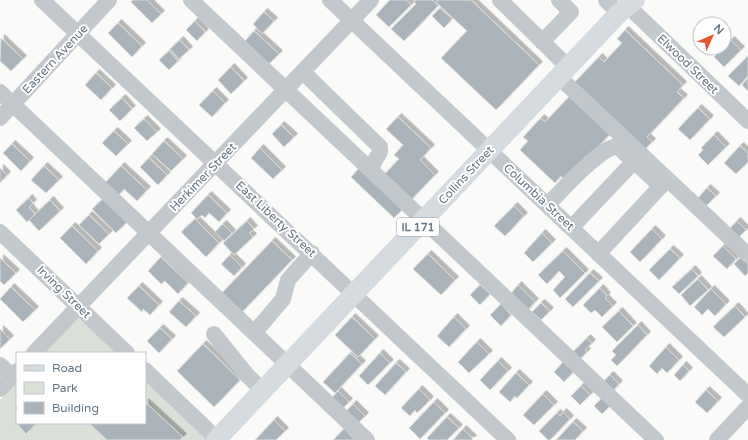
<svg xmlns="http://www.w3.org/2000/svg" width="748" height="440" font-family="'Varela Round',sans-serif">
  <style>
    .green { fill: #dadfd7 }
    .building { fill: #aab3b9; stroke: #dcdcda; filter: url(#shadow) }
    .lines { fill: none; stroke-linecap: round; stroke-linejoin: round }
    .minor { stroke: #c3c8cc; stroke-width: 16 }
    .major { stroke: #d6dbdf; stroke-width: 20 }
    .labels { text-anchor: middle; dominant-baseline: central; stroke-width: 4; stroke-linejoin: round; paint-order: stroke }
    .shield { fill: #fff; stroke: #939fa8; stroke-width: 1 }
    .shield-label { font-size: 11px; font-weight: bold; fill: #657683 }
    .street-label { font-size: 12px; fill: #657683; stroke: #fff }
  </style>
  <defs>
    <filter id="shadow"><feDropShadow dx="3.5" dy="-3.5" stdDeviation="0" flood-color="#0004"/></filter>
  </defs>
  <rect width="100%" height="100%" fill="#fafaf8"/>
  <path class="green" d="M80,313L122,353H43Z
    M145,374L213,440H0V400L17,381V423H145Z"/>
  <path class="building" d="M133,0H147L161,14L152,23L131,2Z
    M390,0H406L411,5L389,27L376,15Z
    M416,0H432L438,6L404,41L391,29L416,4L414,2Z
    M438,0H471L539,65L496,110L441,58L467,31L436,2Z
    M440,8L452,19L444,28L432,16Z
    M264,12L274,21L262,34L253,24Z
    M195,21L205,32L197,41L186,30Z
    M118,23L142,46L132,57L108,33Z
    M625,30L683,85L677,92L684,98L647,137L652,142L643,151L573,84L599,57L604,62L622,43L617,39Z
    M254,31L279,54L269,64L245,41Z
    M1,38L23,59L11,71L0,61Z
    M180,40L189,50L179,59L170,49Z
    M731,40L741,50L724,67L714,57Z
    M169,51L178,61L169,70L159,60Z
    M748,56V76L739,86L728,76Z
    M231,67L244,81L231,94L218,80Z
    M96,73L112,88L101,100L85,85Z
    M748,78V91L742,85Z
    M213,91L225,103L212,117L199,105Z
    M571,95L611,133L566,181L561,176L555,183L520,150L528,141L523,137L541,118L545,122Z
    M122,98L132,109L120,121L109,110Z
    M698,108L710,119L690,140L678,129Z
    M398,117L431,148L420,160L435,175L409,202L382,177L399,159L394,155L403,145L386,129Z
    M144,119L157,132L147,141L134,128Z
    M281,125L294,137L284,147L272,134Z
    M114,131L128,144L116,156L102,143Z
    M714,135L726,147L708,165L698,155L703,150L701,148Z
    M164,141L183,159L171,171L152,154Z
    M12,144L30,161L21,171L3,153Z
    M740,146L748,153V162L736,174L724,163Z
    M260,148L282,170L273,179L251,158Z
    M149,158L167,175L158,185L140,167Z
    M44,166L59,180L46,193L31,180Z
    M121,166L147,190L137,201L124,189L118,196L105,183Z
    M360,167L403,209L394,218L351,177Z
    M0,168L7,175L0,183Z
    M707,188L716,196L705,207L697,199Z
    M208,195L227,213L219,222L209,213L205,218L202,215L197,219L191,213Z
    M29,198L33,203L29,207L35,214L27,222L16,210Z
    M103,199L127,222L116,233L92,209Z
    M50,200L60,211L39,231L29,220Z
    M514,206L524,216L505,236L494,226Z
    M89,215L109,234L99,244L79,225Z
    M195,219L219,243L206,257L181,232Z
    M247,221L254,229L249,233L253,237L234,255L223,243Z
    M737,221L746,230L738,238L729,229Z
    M223,224L232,233L224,241L215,232Z
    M72,226L98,251L86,264L60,238Z
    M652,229L662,239L640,262L630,252Z
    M542,233L552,243L533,262L524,253Z
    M272,241L292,260L240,314L220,295Z
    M723,246L736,259L727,269L713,256Z
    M670,249L680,258L659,280L649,270Z
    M563,251L585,273L560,298L553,290L565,277L559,271L547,284L538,275Z
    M428,254L455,280L441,295L413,269Z
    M230,255L242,267L234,276L221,264Z
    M161,257L188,283L178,294L165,281L161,284L148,271Z
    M741,257L748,264V273L745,276L734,264Z
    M0,258L16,273L4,285L0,281Z
    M692,269L698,276L679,294L672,287Z
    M590,273L599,281L573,307L565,299Z
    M698,279L708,290L690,306L681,295Z
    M480,285L490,294L480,305L470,295Z
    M518,285L535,302L526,312L509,296Z
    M139,286L159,305L150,315L143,309L142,312L127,298Z
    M11,287L35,310L23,322L0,299Z
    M600,288L607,296L605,298L613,306L602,317L595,310L591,313L583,305Z
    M711,289L726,304L715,316L708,309L702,315L694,307Z
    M179,301L196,316L186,327L169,312Z
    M541,303L550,311L541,320L532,312Z
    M501,304L511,315L501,326L490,315Z
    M735,306L745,317L724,337L713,327Z
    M619,311L633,326L617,342L602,327Z
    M352,317L375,339L358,357L335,335Z
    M454,317L466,329L449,347L437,336Z
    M638,325L647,335L617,366L611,360L616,355L612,351Z
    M160,328L172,339L159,353L147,341Z
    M0,329L10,339L0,349Z
    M587,338L592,343L585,350L587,352L577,362L570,355Z
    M477,342L489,354L469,373L458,362Z
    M203,344L240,380L214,407L177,371Z
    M666,347L679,360L667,373L662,368L657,374L649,366Z
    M350,353L362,364L335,393L323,382Z
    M380,353L390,363L368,385L359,376Z
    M498,361L508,371L490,390L480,380Z
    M564,361L574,371L564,382L554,372Z
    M396,363L406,372L385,395L375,386Z
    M683,365L689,371L680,381L674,375Z
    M516,373L529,385L517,398L515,396L510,402L499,392Z
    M610,375L619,384L611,393L601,384Z
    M581,386L590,395L580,405L571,396Z
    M419,389L430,400L417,413L415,410L410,416L401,408Z
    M706,390L718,401L707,413L695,402Z
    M338,391L349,402L340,411L329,401Z
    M543,394L554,405L534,425L523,415Z
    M602,398L610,406L602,414L594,406Z
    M145,402L183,437L180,440H107L89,423H145Z
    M434,402L445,413L420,439L409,428Z
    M353,404L365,416L356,425L344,414Z
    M563,412L570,419L550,440H548L539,431L557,413L560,416Z
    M447,417L459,428L447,440H429L427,438Z
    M274,420L285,431L276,440H255Z
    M573,422L583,431L575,440H556Z
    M20,423H37L26,434L18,425Z
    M344,429L355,440H333Z
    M463,429L473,439L472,440H453Z"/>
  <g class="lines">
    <path class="minor" d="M42,0L508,440
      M191,0L656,440
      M330,0L748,395
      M500,0L568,67
      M606,0L619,13
      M628,6L748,121
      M542,42L571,12L559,0
      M303,72L380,147V152L370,169
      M559,77L748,255
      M0,92L367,440
      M0,118L109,0
      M547,205C562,191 598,149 617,146L661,186L598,254
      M571,228L641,154
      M0,232L127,353
      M254,333L283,299L288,280L312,253
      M214,334L246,374L263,391
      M34,353L371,0
      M0,365L12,376
      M145,370L218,440
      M0,389L17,371
      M717,440L748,407"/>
    <path class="major" d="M216,440L619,13L635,0"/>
  </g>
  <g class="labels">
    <rect class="shield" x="397" y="218" width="42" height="18" rx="3"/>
    <g class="shield-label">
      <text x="418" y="227">IL 171</text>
    </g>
    <g class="street-label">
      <text transform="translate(55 59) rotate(-47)">Eastern Avenue</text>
      <text transform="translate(688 64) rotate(44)">Elwood Street</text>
      <text transform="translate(466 175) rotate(-47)">Collins Street</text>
      <text transform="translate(203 177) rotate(-46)">Herkimer Street</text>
      <text transform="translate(539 197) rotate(43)">Columbia Street</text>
      <text transform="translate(276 219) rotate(43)">East Liberty Street</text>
      <text transform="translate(64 292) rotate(44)">Irving Street</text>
    </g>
  </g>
  <rect x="16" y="352" width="130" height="72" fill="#ffffff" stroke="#c1c8cd"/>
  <rect x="24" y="365" width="20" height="6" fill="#d6dbdf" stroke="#c1c8cd"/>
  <text x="52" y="372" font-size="12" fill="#657683">Road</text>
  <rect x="24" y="382" width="20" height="12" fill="#dadfd7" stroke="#c1c8cd"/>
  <text x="52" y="392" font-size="12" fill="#657683">Park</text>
  <rect x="24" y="402" width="20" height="12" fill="#aab3b9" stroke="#c1c8cd"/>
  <text x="52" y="412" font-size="12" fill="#657683">Building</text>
  <g transform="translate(712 36) rotate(45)"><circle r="19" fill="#ffffff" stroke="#c1c8cd"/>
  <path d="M0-3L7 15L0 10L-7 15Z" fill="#e4572e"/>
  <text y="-6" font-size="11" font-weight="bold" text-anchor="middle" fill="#657683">N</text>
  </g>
</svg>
